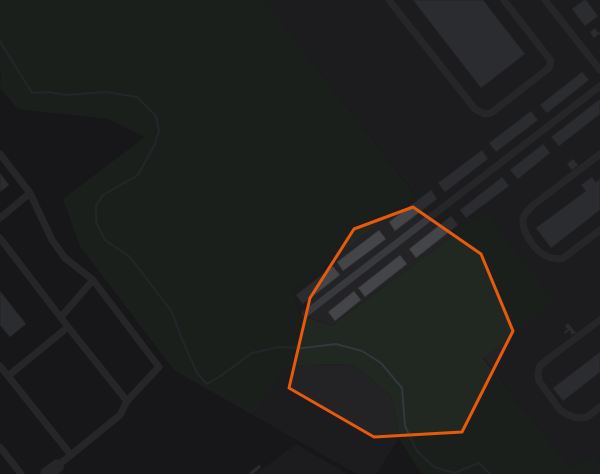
<svg xmlns="http://www.w3.org/2000/svg" width="600" height="474" font-family="'Archivo Narrow',sans-serif">
  <style>
    .built { fill: #232326 }
    .green { fill: #212821 }
    .lines { fill: none; stroke-linecap: round; stroke-linejoin: round }
    .stream { stroke: #2f393e; stroke-width: 2 }
    .building { fill: #444549; stroke: #313134 }
    .minor { stroke: #38393d; stroke-width: 7 }
    .marked { fill: none; stroke: #e8590c; stroke-width: 3; stroke-linejoin: round }
  </style>
  <rect width="100%" height="100%" fill="#171719"/>
  <path class="built" d="M264,0H600V463L592,453L571,469L483,357L485,212L331,326L300,314L293,291L415,194Z
    M350,364L366,374L391,396L395,410L399,438L376,474H357L253,415L284,369L304,365Z
    M296,444L347,474H256Z"/>
  <path class="green" d="M0,0H264L415,195L293,291L299,314L331,326L485,212L554,302L483,358L571,469L593,453L600,463V474H423L420,472L399,438L395,410L391,396L366,374L350,364L304,365L284,369L253,415L174,370L80,246L63,199L145,137L109,119L18,109L0,88L1,74L0,70Z"/>
  <g class="lines">
    <path class="stream" d="M0,41L32,93L48,92L66,95L106,92L137,97L156,116L159,131L155,144L138,175L103,195L96,206V222L105,240L130,257L172,312L182,339L197,373L207,384L222,375L252,353L279,347L303,348L336,344L362,351L381,363L402,388L405,426L417,451L434,467L454,473L479,463L490,474"/>
  </g>
  <path class="building" d="M413,0H483L525,54L481,88Z
    M584,0H586L598,16L585,26L572,9Z
    M595,28L598,33L600,31V35L599,34L594,38L590,32Z
    M582,72L589,80L547,113L540,105Z
    M600,99V114L559,146L551,137Z
    M531,111L538,120L496,152L489,143Z
    M543,144L550,153L518,179L510,170Z
    M482,150L488,159L445,192L438,183Z
    M573,159L578,165L572,170L567,164Z
    M0,173L9,185L0,192Z
    M502,177L509,186L466,218L460,210Z
    M592,177L596,182L600,179V210L551,248L536,228L586,191L581,185Z
    M431,190L437,199L395,231L389,222Z
    M451,216L458,225L416,258L409,249Z
    M379,230L386,239L343,271L337,262Z
    M400,255L407,264L365,297L358,288Z
    M333,266L340,275L303,304L296,295Z
    M0,291L26,324L10,337L0,325Z
    M354,291L361,300L335,321L328,312Z
    M568,323L576,333L572,335L570,332L571,331L570,330L565,334L564,332L569,328L567,329L565,326Z
    M600,352V372L563,401L553,388Z
    M259,465L261,467L253,474H250L249,473Z"/>
  <g class="lines">
    <path class="minor" d="M389,0L475,109L484,114L491,113L549,68L551,61L504,0
      M545,0L600,70
      M0,154L30,193L0,218
      M600,154L532,206C530,209 525,213 524,216C519,229 535,251 546,256C551,259 557,258 562,259L600,230
      M30,193L52,240L65,258L93,280
      M0,238L68,327L8,376L0,366
      M305,314L600,86
      M61,317L93,280L159,367L127,401L68,327
      M600,320L548,359L540,366L538,373L539,381L560,410L568,415L577,418L587,417L600,407
      M8,376L71,455L120,415L127,401
      M0,447L21,474
      M44,474V472L56,463H61
      M52,474L60,468L61,463L71,455"/>
  </g>
  <path d="M0 0H600V474H0ZM413,207L481,254L513,331L462,432L374,437L289,388L310,298L354,229Z" fill="#171719" fill-opacity=".55" fill-rule="evenodd"/>
  <path class="marked" d="M413,207L481,254L513,331L462,432L374,437L289,388L310,298L354,229Z"/>
</svg>
